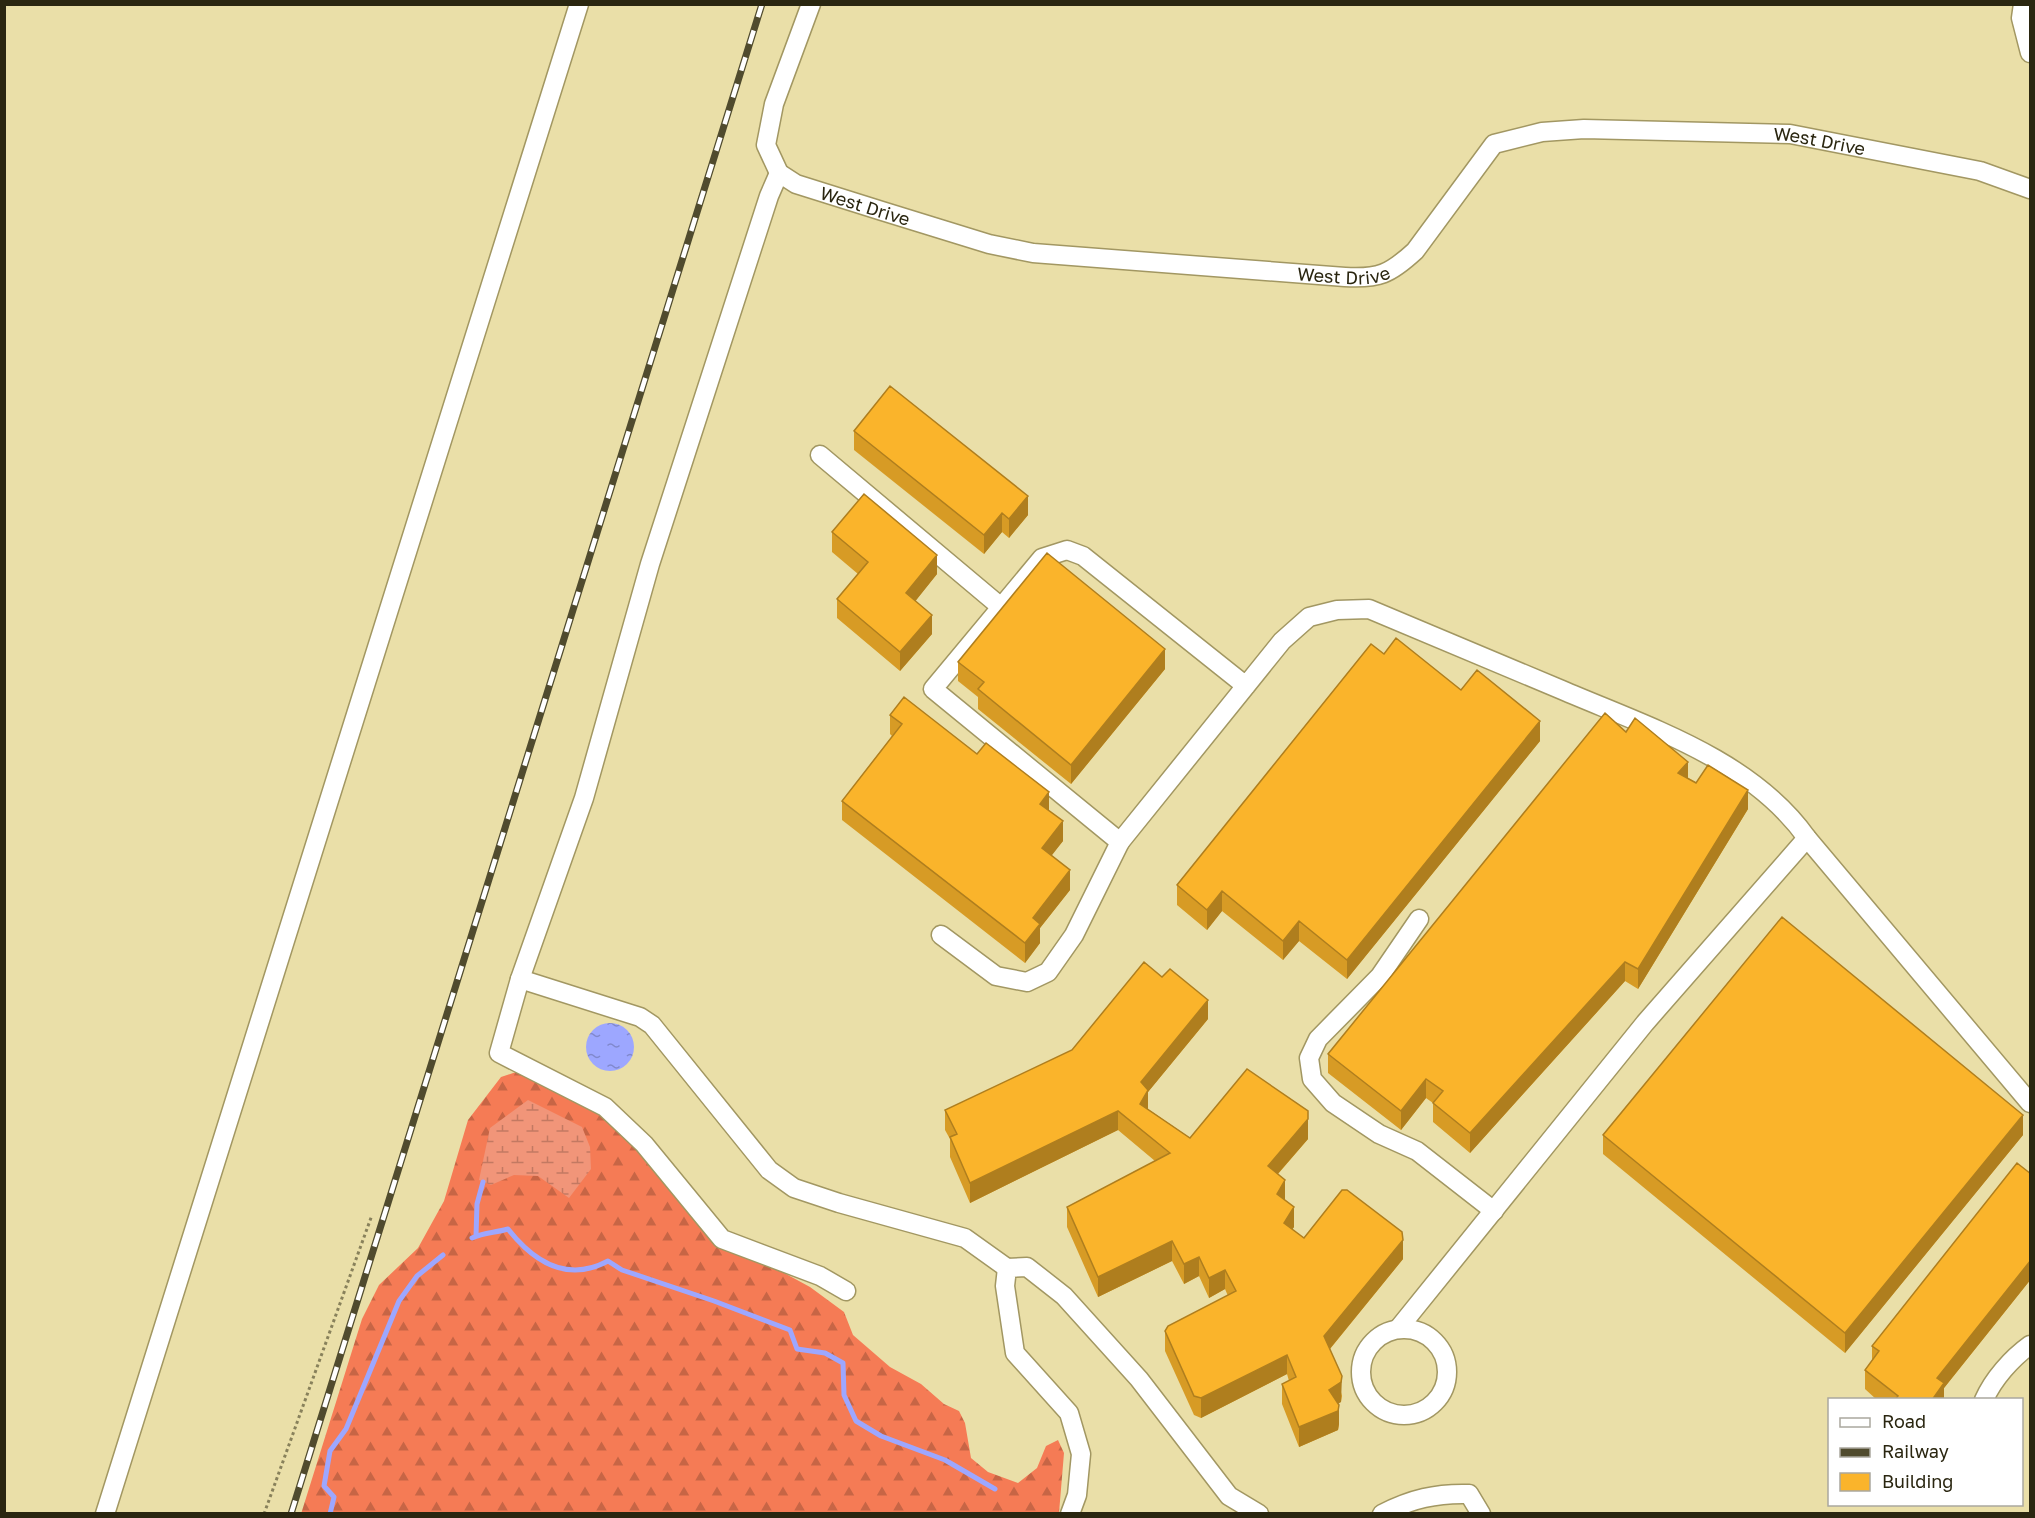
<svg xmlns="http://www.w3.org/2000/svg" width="2035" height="1518" font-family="'Golos Text',sans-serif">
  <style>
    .forest { fill: url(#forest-firs) }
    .wetland { fill: url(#wetland-marsh) }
    .water { fill: url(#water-ripples) }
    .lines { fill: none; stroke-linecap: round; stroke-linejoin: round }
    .stream { stroke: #9da7ff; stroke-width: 5 }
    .minor-casing { stroke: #a29762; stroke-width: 21 }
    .path { stroke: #88815b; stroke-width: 3; stroke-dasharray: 3 3; stroke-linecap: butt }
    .minor { stroke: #fff; stroke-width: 18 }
    .rail-casing { stroke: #504b2e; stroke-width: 7 }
    .rail { stroke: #fff; stroke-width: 4.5; stroke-dasharray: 14; stroke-linecap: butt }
    .wall { fill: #d79b25 }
    .shaded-wall { fill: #af7e1e }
    .building { fill: #fab42b; stroke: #af7e1e; stroke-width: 1.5 }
    .labels { text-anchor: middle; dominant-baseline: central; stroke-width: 5; stroke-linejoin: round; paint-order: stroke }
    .street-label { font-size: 18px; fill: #2a2610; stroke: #fff }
  </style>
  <defs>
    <pattern id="forest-firs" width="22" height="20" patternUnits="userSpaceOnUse" patternTransform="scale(1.5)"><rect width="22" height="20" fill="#f57b55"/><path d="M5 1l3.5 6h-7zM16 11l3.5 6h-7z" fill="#c76545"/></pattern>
    <pattern id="wetland-marsh" width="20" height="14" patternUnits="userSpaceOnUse" patternTransform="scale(1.5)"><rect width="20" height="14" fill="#f19579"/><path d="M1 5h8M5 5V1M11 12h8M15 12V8" fill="none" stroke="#c37962"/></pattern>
    <pattern id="water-ripples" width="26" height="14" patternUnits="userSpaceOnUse" patternTransform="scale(1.5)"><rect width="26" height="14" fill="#9da7ff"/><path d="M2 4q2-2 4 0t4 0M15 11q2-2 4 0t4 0" fill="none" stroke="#8088cd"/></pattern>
  </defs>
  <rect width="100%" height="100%" fill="#eadfa8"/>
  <path class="forest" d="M519,1071L596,1106L629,1136L711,1238L744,1257L775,1268L810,1287L844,1312L853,1335L890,1367L921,1384L944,1404L959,1411L965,1423L971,1458L988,1472L1018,1483L1037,1468L1046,1446L1058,1440L1064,1453L1059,1513L301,1514L362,1319L379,1285L418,1248L444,1201L468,1120L501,1077Z"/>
  <path class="wetland" d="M528,1100L582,1127L590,1147L591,1169L569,1198L538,1176L514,1175L491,1185L479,1180L490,1128Z"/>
  <path class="water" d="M586 1047a24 24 0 1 1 48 0a24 24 0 1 1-48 0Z"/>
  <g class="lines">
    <path class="stream" d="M476,1236L477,1204L483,1182
      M472,1238C484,1232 495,1233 508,1229C534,1262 567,1283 608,1261L622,1270L714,1301L790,1330L797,1349L825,1353L843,1363L844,1395L856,1421L881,1436L945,1460L995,1489
      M330,1514L334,1497L324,1486L330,1451L346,1429L399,1301L417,1276L443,1255"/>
    <defs>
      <g id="minor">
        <path id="s1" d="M811,4L774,104L766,145L779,173L796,184L882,211L989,244L1033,253L1345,277C1379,279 1390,274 1415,251L1494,144L1542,132L1584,129L1790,134L1980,171L2030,189"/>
        <path d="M2023,4L2021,18L2030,53"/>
        <path d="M779,173L769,196L650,564L584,798L520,979L499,1053L605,1107L644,1144L722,1239L820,1276L846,1291"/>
        <path d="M820,455L1001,607"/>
        <path d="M1246,686L1083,556L1067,550L1042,558L933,689L1120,842L1282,641L1309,617L1337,610L1369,609C1433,636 1497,663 1562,690C1648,727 1751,759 1807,838L2030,1103"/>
        <path d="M1419,919L1380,976L1318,1039L1309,1058L1312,1079L1333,1103L1379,1134L1417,1151L1494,1211"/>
        <path d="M941,935L996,976L1027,982L1048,972L1074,935L1120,842"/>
        <path d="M520,979L640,1017L652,1025L769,1170L794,1188L839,1203L965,1238L1007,1268"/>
        <circle cx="1404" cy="1372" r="43"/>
        <path d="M1398,1329L1645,1023L1807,838"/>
        <path d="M1984,1400C1993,1379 2012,1358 2030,1345"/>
        <path d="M105,1514L579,4"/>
        <path d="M1070,1514L1077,1495L1081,1454L1069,1413L1015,1353L1005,1286L1007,1268L1027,1267L1064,1296L1139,1379L1229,1496L1259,1514"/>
        <path d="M1382,1514C1411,1499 1436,1493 1469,1494L1481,1514"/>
      </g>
    </defs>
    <use href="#minor" class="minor-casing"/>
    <path class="path" d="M264,1514L372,1215"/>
    <use href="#minor" class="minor"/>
    <defs>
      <path id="rail" d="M291,1514L762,4"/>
    </defs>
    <use href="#rail" class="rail-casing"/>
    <use href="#rail" class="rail"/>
  </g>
  <path class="wall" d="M854,431L1028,515L1009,538L1002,532L984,554L854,450Z
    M832,532L937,574L915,601L932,634L900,671L837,618V599L858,574L832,552Z
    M1384,654L1461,690L1540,741L1347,979L1299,941L1283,960L1222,911L1207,930L1177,905V885Z
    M958,662L1165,669L1071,784L978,709V697L958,681Z
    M890,715L1049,811L1063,841L1051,855L1070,890L1040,928V943L1025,963L842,820V801L892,736L890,734Z
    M1626,732L1688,778L1748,809L1638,989L1625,981L1470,1153L1433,1122V1103L1426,1098L1401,1130L1328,1073V1054Z
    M1208,1019L1148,1092V1109L1190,1138L1308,1139L1278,1174L1285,1200L1294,1227L1292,1229L1304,1238L1403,1259L1330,1349L1342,1396L1341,1402L1338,1403L1339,1424L1338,1430L1299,1447L1282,1404V1384L1289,1381L1287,1374L1201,1418L1194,1415L1165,1351V1331L1228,1296L1225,1289L1209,1298L1199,1276L1184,1284L1172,1261L1098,1297L1067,1227V1207L1155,1161L1118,1130L970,1203L950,1157V1139L945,1130V1110Z
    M1603,1135H2023L1845,1353L1603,1154Z
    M2031,1174V1279L1944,1388V1400H1877L1865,1389V1370L1872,1361V1346Z"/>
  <path class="shaded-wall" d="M1028,496V515L1009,538V519Z
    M1002,513V532L984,554V535Z
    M937,555V574L906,613V593Z
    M932,615V634L900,671V652Z
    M1165,649V669L1071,784V765Z
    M1540,721V741L1347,979V960Z
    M1688,762V781L1678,773Z
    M1748,790V809L1638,989V969Z
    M1049,792V812L1040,804Z
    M1063,821V841L1042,868V848Z
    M1070,870V890L1040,928V943L1025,963V943L1033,918Z
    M1222,891V911L1207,930V910Z
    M1299,921V941L1283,960V941Z
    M1625,962V981L1470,1153V1133Z
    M1208,1000V1019L1148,1092V1110L1140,1123L1141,1082Z
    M1426,1079V1098L1401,1130V1111Z
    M1118,1111V1130L970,1203V1183Z
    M2023,1115V1135L1845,1353V1333Z
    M1308,1119V1139L1268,1185V1166Z
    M1285,1180V1199L1277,1213V1194Z
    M1294,1207V1227L1284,1242V1223Z
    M1403,1240V1259L1324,1356V1336Z
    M1172,1241V1261L1098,1297V1277Z
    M1199,1257V1276L1184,1284V1264Z
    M2031,1260V1279L1944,1388V1400H1932L1937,1378Z
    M1225,1270V1289L1209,1298V1278Z
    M1287,1355V1374L1201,1418V1398Z
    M1342,1376L1341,1402L1329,1409V1390Z
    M1339,1405V1424L1338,1430L1299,1447V1427Z"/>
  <path class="building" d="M890,386L1028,496L1009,519L1002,513L984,535L854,431Z
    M864,494L937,555L906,593L932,615L900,652L837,599L868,562L832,532Z
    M1047,553L1165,649L1071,765L978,689L984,682L958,662Z
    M1396,638L1461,690L1477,670L1540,721L1347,960L1299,921L1283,941L1222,891L1207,910L1177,885L1371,644L1384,654Z
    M904,697L977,754L986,743L1049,792L1040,804L1063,821L1042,848L1070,870L1033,918L1040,924L1025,943L842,801L902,724L890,715Z
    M1605,713L1626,732L1635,718L1688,762L1678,773L1696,783L1708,765L1748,790L1638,969L1625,962L1470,1133L1433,1103L1443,1091L1426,1079L1401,1111L1328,1054Z
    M1782,917L2023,1115L1845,1333L1603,1135Z
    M1144,962L1162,977L1170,969L1208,1000L1141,1082L1148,1090L1140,1104L1190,1138L1247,1069L1308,1111V1119L1268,1166L1285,1180L1277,1194L1294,1207L1284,1223L1304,1238L1342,1190H1347L1402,1232L1403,1240L1324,1336L1342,1376L1341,1382L1329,1390L1339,1405L1338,1411L1299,1427L1282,1384L1296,1377L1287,1355L1201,1398L1194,1396L1165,1331L1168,1326L1236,1291L1225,1270L1209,1278L1199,1257L1184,1264L1172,1241L1098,1277L1067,1207L1170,1153L1118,1111L970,1183L950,1137L957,1134L945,1110L1072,1050Z
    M2017,1163L2031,1174V1260L1937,1378L1944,1383L1932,1400H1895L1898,1396L1865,1370L1879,1351L1872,1346Z"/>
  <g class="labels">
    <g class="street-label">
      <text stroke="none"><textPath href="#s1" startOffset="1298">West Drive</textPath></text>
      <text stroke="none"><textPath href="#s1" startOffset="272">West Drive</textPath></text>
      <text stroke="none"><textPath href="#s1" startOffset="758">West Drive</textPath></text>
    </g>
  </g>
  <rect width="2035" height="1518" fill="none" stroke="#2a2610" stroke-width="12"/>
  <rect x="1828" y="1398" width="195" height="108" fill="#ffffff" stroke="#aaa89f" stroke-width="1.5"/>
  <rect x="1840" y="1418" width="30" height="9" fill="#ffffff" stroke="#aaa89f" stroke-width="1.5"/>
  <text x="1882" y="1428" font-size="18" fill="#2a2610">Road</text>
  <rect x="1840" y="1448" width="30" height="9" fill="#504b2e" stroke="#aaa89f" stroke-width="1.5"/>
  <text x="1882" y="1458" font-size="18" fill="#2a2610">Railway</text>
  <rect x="1840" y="1473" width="30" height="18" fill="#fab42b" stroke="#aaa89f" stroke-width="1.5"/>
  <text x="1882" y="1488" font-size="18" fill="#2a2610">Building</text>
</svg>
